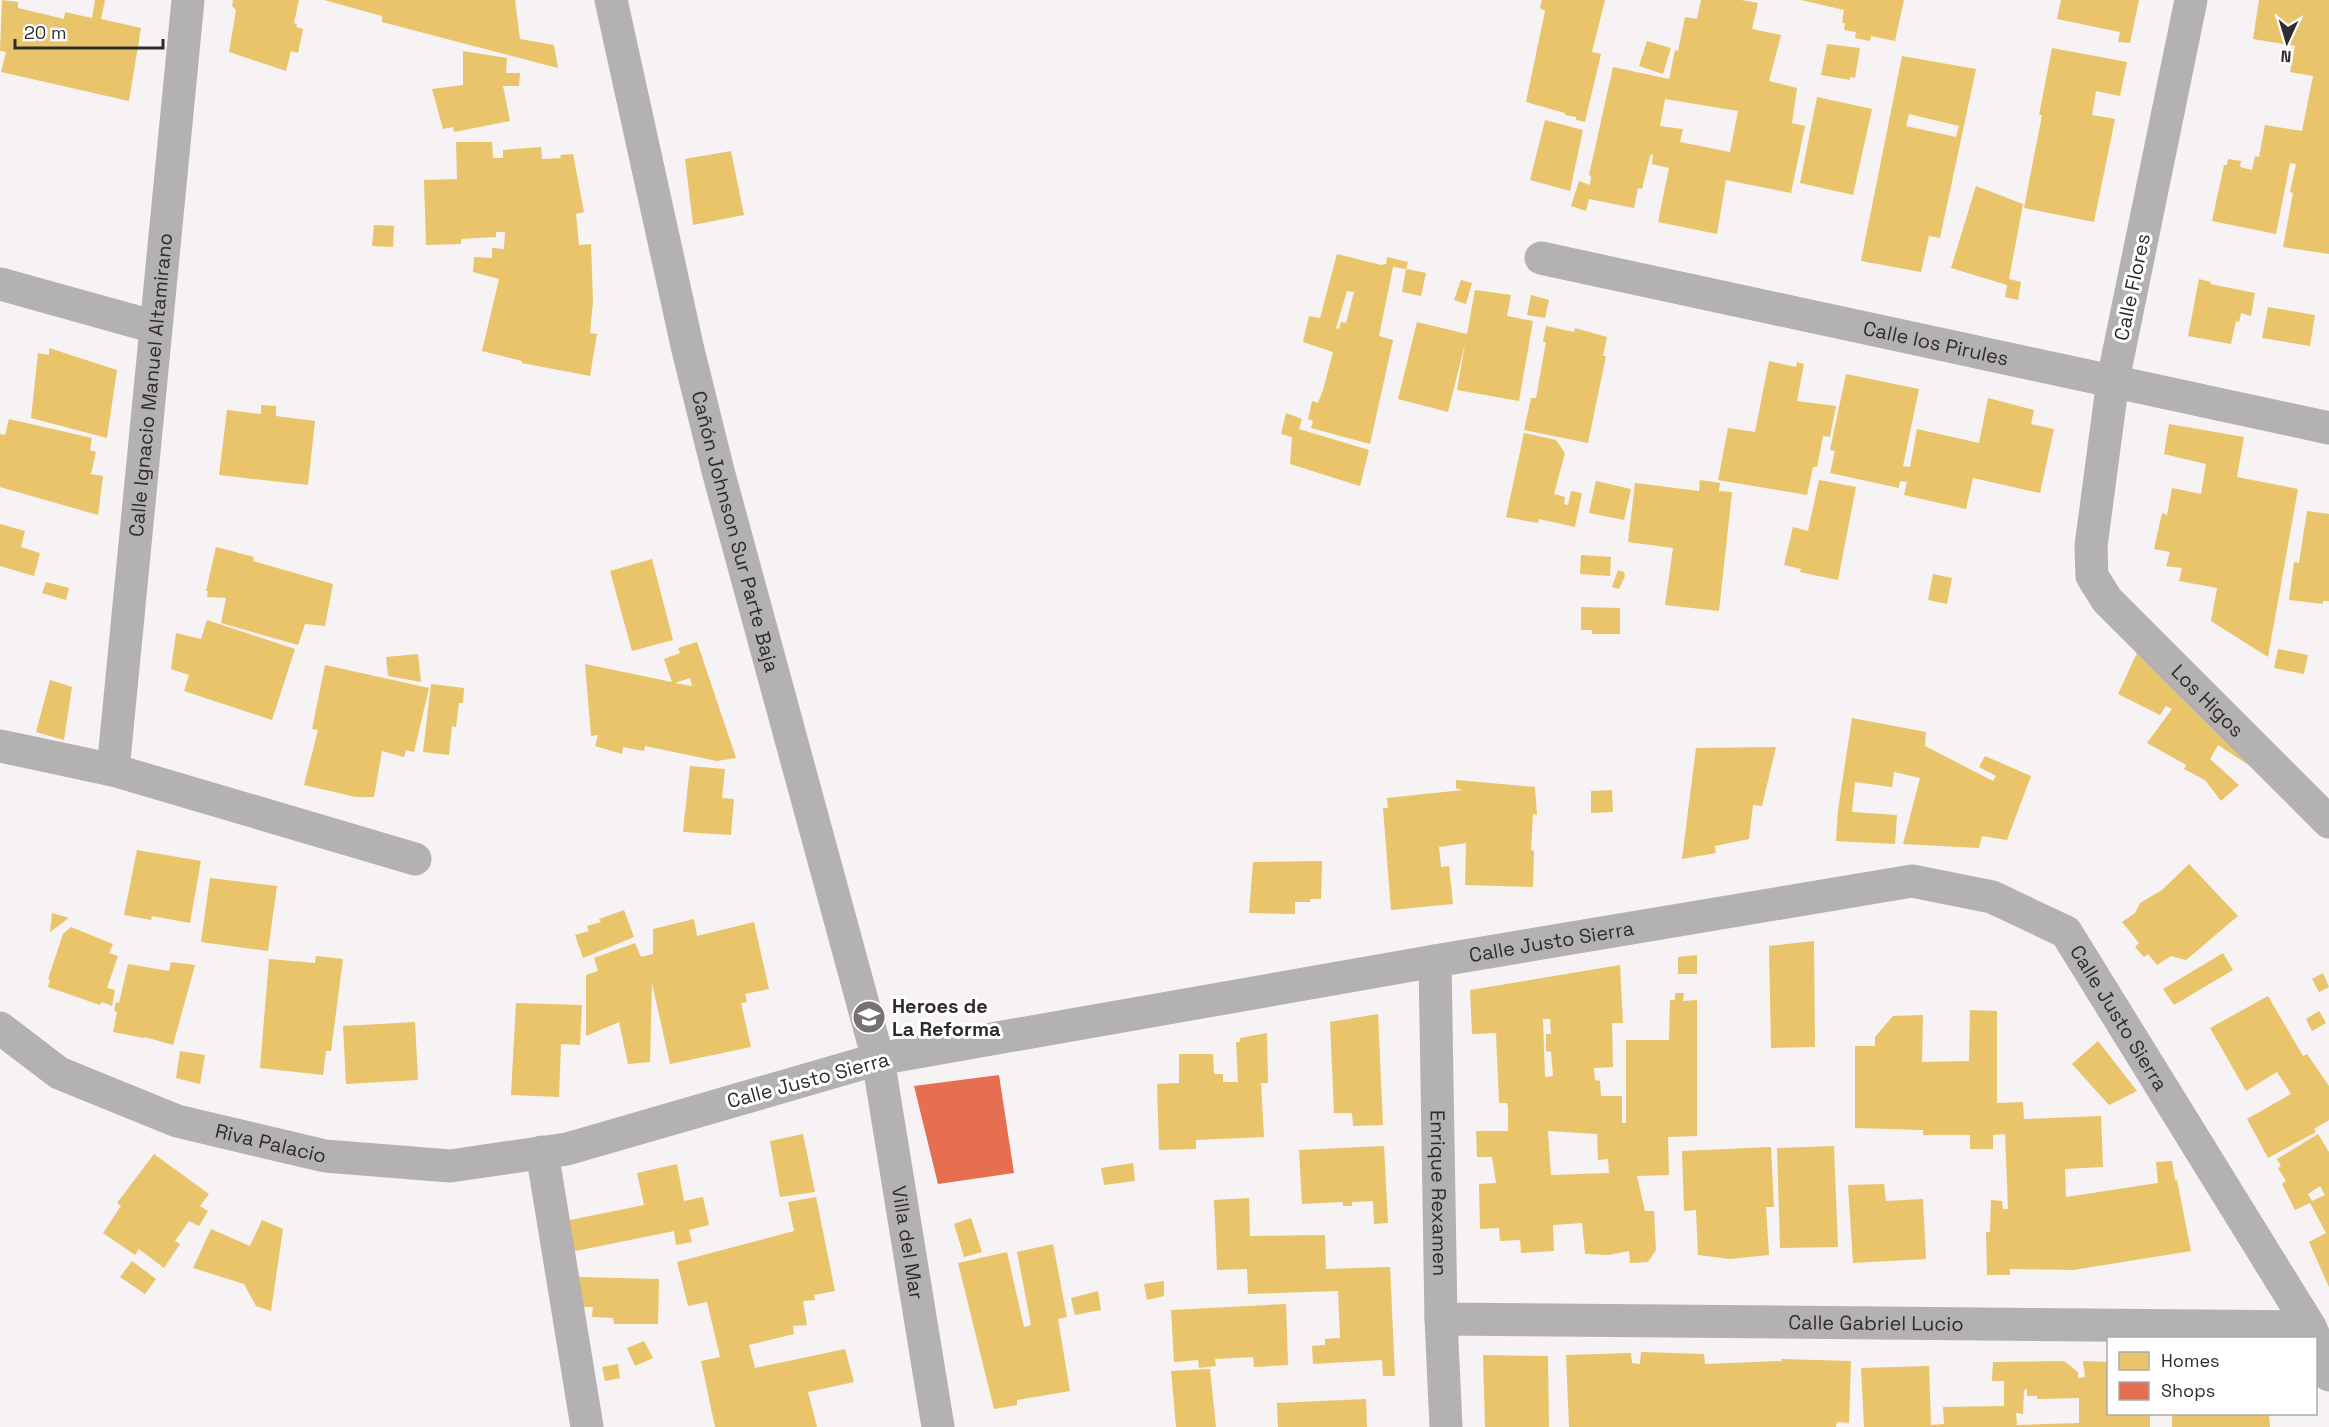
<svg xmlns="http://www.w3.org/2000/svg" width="2329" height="1427" font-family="'Space Grotesk',sans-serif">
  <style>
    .homes { fill: #e9c46a; fill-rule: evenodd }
    .shops { fill: #e76f51 }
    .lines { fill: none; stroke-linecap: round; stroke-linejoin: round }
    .street { stroke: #b4b1b2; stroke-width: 33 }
    .secondary { stroke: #b3b1b1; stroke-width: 33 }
    .labels { text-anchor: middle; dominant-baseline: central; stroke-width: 6; stroke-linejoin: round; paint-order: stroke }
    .street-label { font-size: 20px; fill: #302c2d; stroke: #fff }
    .poi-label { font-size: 20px; font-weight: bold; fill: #302c2d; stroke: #fff; text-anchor: start }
  </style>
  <rect width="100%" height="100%" fill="#f7f2f3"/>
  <path class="homes" d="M2,0L18,2V8L64,19L65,12L92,18L95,0H105L101,19L141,28L129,101L1,72L6,52L0,51Z
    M233,0H299L294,23L297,24L296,27L303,29L298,53L291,51L286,71L229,52L236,10L232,6Z
    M324,0H515L520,39L554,45L558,68L382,22V16Z
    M1542,0H1605L1592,52L1601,54L1585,122L1576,120V117L1565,115V113L1526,102L1545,11L1540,8Z
    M1701,0H1741L1758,3L1752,29L1781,35L1769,81L1797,88L1792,123L1805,126L1791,193L1726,180L1717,234L1658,222L1669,168L1652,164L1653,154L1650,156L1642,189L1638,188L1634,208L1589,199L1586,211L1571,206L1579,181L1590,185L1591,176L1589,175L1613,67L1669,79L1675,50L1678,51L1685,17L1697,19ZM1665,99L1738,111L1730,152L1680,142L1683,129L1660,126Z
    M1801,0H1904L1895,41L1871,36L1870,41L1855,38L1856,32L1844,30L1845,23H1842L1844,10Z
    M2061,0H2139L2130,43L2118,42L2120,32L2057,19Z
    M2259,0H2329V254L2283,247L2293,193L2290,192L2296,164L2290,163L2276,234L2212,221L2224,165H2227L2228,159L2241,161L2240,167L2252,170L2255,156L2259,157L2265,125L2302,131L2313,76L2290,72L2295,46L2253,39Z
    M1647,41L1671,48L1663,74L1639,66Z
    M1827,44L1860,48L1855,78L1850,77V80L1821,75Z
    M2052,48L2127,62L2120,96L2096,91L2092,115L2115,119L2094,222L2024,208L2042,115H2039Z
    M463,51L507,58L506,73H520L519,86H503L510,121L454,132L453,127L443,129L432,89L463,85Z
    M1902,56L1976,69L1940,238L1929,236L1921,272L1861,261ZM1909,114L1959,126L1956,137L1906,126Z
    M1817,97L1872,109L1853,195L1800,183Z
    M1545,120L1583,130L1570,191L1530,180Z
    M456,142H492L493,158H503V150L541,147L542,159L561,158L560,155L573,154L584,212L576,214L579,245L591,244L593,301L590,333L597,334L590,376L522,363V361L482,351L499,279L473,272L474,257L492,258V248L504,249L505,232H496V237L461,239V244L426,245L424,180L457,179Z
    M731,151L744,215L693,225L685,159Z
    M1976,186L2023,204L2009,279L2021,282L2018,300L2005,297L2007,285L1951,268Z
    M374,225L394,226L393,247L372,246Z
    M1337,254L1381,265L1386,264L1387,257L1408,262L1406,269L1426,273L1421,296L1402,292L1406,269L1393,267L1379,336L1393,340L1370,444L1311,428L1313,421L1308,419L1312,401L1318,403L1323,390L1333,352L1303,342L1309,316L1320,318ZM1347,291L1354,292L1346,323L1341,322L1339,329L1336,328Z
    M2199,279L2211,282L2210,284L2255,293L2251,316L2241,313L2239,322L2236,321L2231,344L2188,336Z
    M1461,280L1472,283L1466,304L1454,300Z
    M1475,290L1511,295L1507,316L1533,321L1519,401L1457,390L1465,344L1448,412L1398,399L1417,322L1467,334Z
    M1531,295L1549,300L1545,318L1527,315Z
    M2268,307L2315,315L2310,346L2262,338Z
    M1546,326L1574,332L1575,328L1607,337L1603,356H1606L1588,443L1524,430L1531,398H1536L1546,342H1543Z
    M49,348L117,370L107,438L31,418L38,353L49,355Z
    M1769,361L1796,367L1797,362L1804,364L1797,401L1836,406L1830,437L1823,436L1817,467H1813L1807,495L1718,480L1728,428L1755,432Z
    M1846,374L1919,389L1903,466L1910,467L1917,429L1979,443L1988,398L2034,410L2031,424L2054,429L2040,493L1973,478L1966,509L1904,495L1907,482L1900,481L1899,488L1830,473L1835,451L1830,450Z
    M261,405L276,406V416L315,421L308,485L219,475L227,410L261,414Z
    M1286,413L1302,419L1299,429L1369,450L1360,486L1290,464L1292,437L1281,434Z
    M9,419L92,438L90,450L96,452L91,474L103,476L98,515L0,487V434L5,435Z
    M2169,424L2244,437L2237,477L2298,489L2268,657L2211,621L2217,588L2179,581L2182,568L2166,566L2170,552L2154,549L2162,513L2167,515L2172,488L2201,494L2206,464L2164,454Z
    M1524,433L1556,440L1565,453L1554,494L1565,497L1564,504L1568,505L1571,491L1582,493L1575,527L1539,519L1538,523L1506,517Z
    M1700,480L1720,483L1719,491L1732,492L1719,611L1665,605L1673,548L1628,542L1635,483L1699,491Z
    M1819,480L1856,487L1838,580L1804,573L1800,572L1801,569L1784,565L1793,527L1808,531Z
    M1596,481L1631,489L1624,520L1589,513Z
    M2307,511L2329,514V601H2323V604L2289,600L2294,562L2299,563Z
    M0,524L25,531L21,547L40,553L34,576L0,566Z
    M216,547L254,557L253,561L333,584L325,626L305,624L298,645L221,623L226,598L207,597L208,591H206Z
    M1581,555L1611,557L1610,576L1580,574Z
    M652,559L673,640L632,651L610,571Z
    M1618,570L1624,572L1625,576L1619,589L1612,587Z
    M1933,574L1952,578L1947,604L1928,600Z
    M46,582L69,588L66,600L42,593Z
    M1581,607L1620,608V634H1592V630H1581Z
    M207,620L295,649L272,720L184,691L189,675L171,669L176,633L201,639Z
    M697,642L736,758L717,761L645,746L644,751L623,747L622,754L595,746L598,735L591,736L585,664L672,682L664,659L680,653L678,648ZM690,678L692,686L675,683Z
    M2278,649L2308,655L2304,674L2274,668Z
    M2137,653L2267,777L2218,745L2210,759L2239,785L2221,801L2205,780L2184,769L2186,765L2147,743L2172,709L2166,706L2160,715L2118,694Z
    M418,654L421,682L388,676L386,657Z
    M325,665L429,688L414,752L406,750L404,757L382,751L374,797H356L304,785L318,730L312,729Z
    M50,680L72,687L64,740L36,732Z
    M431,684L464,688L463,703H459L456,727L452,726L449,755L423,752Z
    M1852,718L1926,732L1925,746L1993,781L1996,776L1979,767L1985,756L2031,776L2007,840L1982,836L1979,848L1903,844L1920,778L1894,772L1892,787L1855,782L1852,812L1897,815L1895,844L1836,841L1838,810Z
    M1776,747L1762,806L1753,805L1749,839L1715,846L1716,853L1682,859L1696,748Z
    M690,766L725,769L722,798L734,799L731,835L683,832Z
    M1456,780L1535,787L1537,815L1533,814L1531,850L1534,851L1533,887L1465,885L1466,843L1439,847L1441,867L1449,866L1453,904L1391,910L1383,808H1388L1387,798L1463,790L1456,788Z
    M1612,790L1613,812L1591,813V791Z
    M137,850L201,861L190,923L152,916L151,920L124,915Z
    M1322,861L1321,899H1310V902H1295V914L1249,913L1253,862Z
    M2189,864L2238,916L2186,960L2171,956L2157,965L2148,954L2144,957L2135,947L2139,943L2122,922L2135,913L2140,903L2162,890Z
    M210,878L277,886L268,951L201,942Z
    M624,910L634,937L583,958L575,935L589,931L587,926L601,922L599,919Z
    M52,913L69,918L50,932Z
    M694,919L697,936L754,922L769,989L745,994L747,1002L741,1003L751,1047L670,1064L652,983L650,1062L628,1064L619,1022L586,1036V975L598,971L594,958L635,943L641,957L653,954V929Z
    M71,927L113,944L109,953L118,956L107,988L115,990L112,1006L102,1002L100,1005L48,987L50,980L48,979L63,934Z
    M1814,941L1815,1047L1771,1048L1769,946Z
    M2223,953L2233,970L2174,1005L2163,989Z
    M1697,955V974H1678V957Z
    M316,956L343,959L331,1051H326L323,1075L260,1068L269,959L315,963Z
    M171,962L195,965L173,1045L145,1037L144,1038L113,1032L117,1012L114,1011L116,1002L119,1003L128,964L169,971Z
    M1620,965L1623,1023H1612L1613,1067L1594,1068L1595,1080L1600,1081L1601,1096H1622V1123H1626V1040H1669L1670,1000H1675V993H1684L1683,1001L1697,1000V1136L1668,1137L1669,1175L1637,1176L1645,1211H1654L1656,1250L1648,1262L1630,1263L1629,1251L1608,1255L1585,1254L1582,1223L1553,1225L1554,1251L1521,1253L1520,1240L1500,1241L1499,1228L1480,1229L1479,1184L1496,1183L1492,1157H1477L1476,1131H1508V1108L1507,1103H1499L1496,1033L1472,1034L1470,990ZM1543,1019H1550L1551,1034H1546V1051L1551,1052L1553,1076L1545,1077ZM1548,1131L1597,1134L1598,1160L1608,1159L1609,1173L1551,1175Z
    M2323,973L2329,987L2319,992L2312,979Z
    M2268,996L2303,1056L2307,1054L2329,1086V1120L2314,1129L2316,1132L2268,1158L2247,1119L2291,1094L2277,1072L2246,1091L2210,1028Z
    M516,1003L582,1005L580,1045L561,1044L559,1097L511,1095Z
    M1970,1010L1997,1011V1103L2023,1102L2024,1119L2101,1116L2103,1167L2065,1169L2066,1197L2158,1183L2156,1162L2172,1161L2175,1180H2177L2191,1251L2073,1270L2010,1269V1275H1987L1986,1232H1990L1991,1200L2002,1201L2003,1209H2008L2005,1134L1993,1135V1149H1970V1135H1923V1130L1855,1128V1046H1875V1037L1893,1016L1923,1015L1922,1062L1969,1061Z
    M2319,1011L2326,1023L2312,1031L2306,1019Z
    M1378,1014L1383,1125L1353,1126L1352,1113H1334L1330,1022Z
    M415,1022L418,1080L346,1084L343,1026Z
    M1267,1033L1268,1083H1261L1264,1137L1196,1140V1149L1159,1150L1157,1084L1179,1083V1054H1213L1214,1074H1223V1082H1238L1236,1042H1240V1038Z
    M2098,1041L2137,1091L2109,1105L2072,1064Z
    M180,1051L205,1055L200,1084L176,1078Z
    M803,1134L815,1192L780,1197L770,1141Z
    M2318,1134L2329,1152V1287L2309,1242L2326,1233L2310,1203L2295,1210L2282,1184L2286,1181L2278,1168L2281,1166L2277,1159ZM2320,1186L2325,1195L2312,1201L2308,1194Z
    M1384,1146L1388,1223L1374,1224L1373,1201L1352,1202V1206H1343V1202L1302,1204L1299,1150Z
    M1834,1146L1838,1247L1780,1248L1777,1148Z
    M1771,1147L1774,1207H1766L1769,1255L1730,1259L1698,1255L1696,1210L1684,1211L1682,1151Z
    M154,1154L209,1194L200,1206L208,1211L199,1226L189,1221L175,1241L180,1244L164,1268L139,1249L135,1255L103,1233L121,1206L117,1203Z
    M1133,1163L1135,1181L1104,1185L1101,1168Z
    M677,1164L684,1201L703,1197L709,1225L689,1230L692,1242L676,1245L674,1231L546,1257L540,1226L644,1205L637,1173Z
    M1884,1184L1886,1201L1923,1199L1926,1259L1853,1263L1848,1185Z
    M816,1197L835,1291L814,1295L815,1300L803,1301L807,1325L793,1326L794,1334L749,1345L755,1368L845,1349L854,1382L808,1392L817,1427H715L701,1361L720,1357L707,1302L688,1306L677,1262L794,1231L788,1202Z
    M1249,1198L1250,1236L1325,1235L1326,1269L1390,1267L1395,1376H1383L1382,1360L1313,1364L1312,1346L1325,1345V1339L1340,1338L1338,1291L1248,1294L1247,1269L1217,1270L1214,1200Z
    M971,1218L982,1252L964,1257L954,1224Z
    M262,1220L283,1229L271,1311L256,1306L244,1284L193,1268L211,1229L250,1246Z
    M1053,1244L1067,1317L1058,1319L1070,1391L1017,1400V1405L994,1409L958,1263L1007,1252L1024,1327L1031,1325L1017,1252Z
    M132,1261L156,1279L145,1294L120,1277Z
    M579,1277L659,1279L658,1324H614L613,1318L592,1317L593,1307H578Z
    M1164,1281V1296L1147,1300L1144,1284Z
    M1098,1291L1101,1310L1075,1315L1071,1298Z
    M1286,1304L1288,1365L1254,1367L1253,1357L1215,1359L1216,1366L1199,1368L1198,1360L1174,1362L1171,1310Z
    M644,1341L653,1358L635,1366L627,1348Z
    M1641,1352L1704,1354L1705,1364L1782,1361L1781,1359L1851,1361L1849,1423L1837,1422L1836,1427H1569L1566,1355L1631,1353L1632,1363L1640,1364Z
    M1483,1355L1548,1356L1549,1427H1485Z
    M2064,1361L2078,1372V1378L2085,1377L2083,1361L2108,1362V1414H2150V1427H1864L1861,1368L1929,1366L1931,1425L1944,1424L1943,1407L2004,1406V1381H1992L1993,1362ZM2027,1389V1396H2037V1399L2079,1398V1423L2017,1425L2016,1413L2023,1414L2024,1390Z
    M618,1364L620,1378L605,1381L602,1367Z
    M1210,1369L1216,1427H1176L1171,1371Z
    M1366,1399L1367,1427H1278L1277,1403Z
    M2172,1414H2269L2270,1427H2172Z"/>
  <path class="shops" d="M999,1075L1014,1173L938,1184L914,1086Z"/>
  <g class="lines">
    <g class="street">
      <path id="s1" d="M2191,0L2113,380L2091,546L2092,576L2107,600L2329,822"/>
      <path id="s2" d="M1541,258L2329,428"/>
      <path d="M0,284L155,327"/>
      <path d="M0,746L113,770L415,859"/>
      <path id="s3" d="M113,770L188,0"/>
      <path id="s4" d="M1435,961L1441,1319L1446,1427"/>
      <path id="s5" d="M0,1028L59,1073L177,1121L325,1156L450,1166L567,1149L878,1059L938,1427"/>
      <path d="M542,1152L587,1427"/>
      <path id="s6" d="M1441,1319L2310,1327"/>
    </g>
    <g class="secondary">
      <path id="s7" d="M611,0L688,350L717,467L878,1059L1435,961L1912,881L1992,897L2066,932L2310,1327L2315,1338"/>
      <path d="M2316,1341L2329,1375"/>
    </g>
  </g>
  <defs>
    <symbol id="school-disc" viewBox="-11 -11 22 22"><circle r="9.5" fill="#767172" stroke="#fff"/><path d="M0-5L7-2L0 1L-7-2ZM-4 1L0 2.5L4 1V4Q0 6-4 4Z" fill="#fff"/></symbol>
  </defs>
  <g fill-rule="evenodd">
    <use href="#school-disc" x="850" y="998" width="38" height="38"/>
  </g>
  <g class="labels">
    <g class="street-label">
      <text transform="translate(2132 287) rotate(-78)">Calle Flores</text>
      <text stroke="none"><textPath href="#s2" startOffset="404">Calle los Pirules</textPath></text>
      <text stroke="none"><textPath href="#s3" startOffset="387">Calle Ignacio Manuel Altamirano</textPath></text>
      <text stroke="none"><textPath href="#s7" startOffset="546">Cañón Johnson Sur Parte Baja</textPath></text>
      <text stroke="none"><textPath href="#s1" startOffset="756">Los Higos</textPath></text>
      <text stroke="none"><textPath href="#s7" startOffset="1776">Calle Justo Sierra</textPath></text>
      <text stroke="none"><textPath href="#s7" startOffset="2406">Calle Justo Sierra</textPath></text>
      <text transform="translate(808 1080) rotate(-15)">Calle Justo Sierra</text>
      <text stroke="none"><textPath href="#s5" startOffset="298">Riva Palacio</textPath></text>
      <text stroke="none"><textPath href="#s4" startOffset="232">Enrique Rexamen</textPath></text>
      <text stroke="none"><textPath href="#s5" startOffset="1107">Villa del Mar</textPath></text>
      <text stroke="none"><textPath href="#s6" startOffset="435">Calle Gabriel Lucio</textPath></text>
    </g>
    <g class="poi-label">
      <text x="892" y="1006">Heroes de<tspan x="892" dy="23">La Reforma</tspan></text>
    </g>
  </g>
  <rect x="2107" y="1337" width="210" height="78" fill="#ffffff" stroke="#acabab" stroke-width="1.5"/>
  <rect x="2119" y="1352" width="30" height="18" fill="#e9c46a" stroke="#acabab" stroke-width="1.5"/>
  <text x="2161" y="1367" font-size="18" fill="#302c2d">Homes</text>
  <rect x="2119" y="1382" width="30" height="18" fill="#e76f51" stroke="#acabab" stroke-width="1.5"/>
  <text x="2161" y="1397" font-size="18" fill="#302c2d">Shops</text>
  <g transform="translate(2287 42) rotate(184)" stroke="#ffffff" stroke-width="4.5" paint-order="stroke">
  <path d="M0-4.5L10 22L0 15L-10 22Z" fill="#302c2d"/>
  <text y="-9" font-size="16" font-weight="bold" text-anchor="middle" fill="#302c2d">N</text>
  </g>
  <path d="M15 39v9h148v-9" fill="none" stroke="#302c2d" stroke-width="3"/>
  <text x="24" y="39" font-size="18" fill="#302c2d" stroke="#ffffff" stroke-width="4.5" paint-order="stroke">20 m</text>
</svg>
